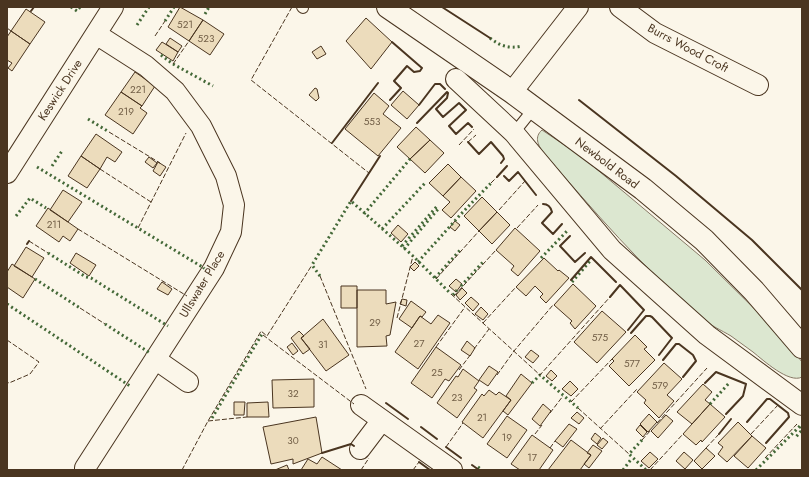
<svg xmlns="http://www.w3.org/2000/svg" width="809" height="477" font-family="Jost,sans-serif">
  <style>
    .green { fill: #dce7d0; stroke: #887966 }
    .building { fill: #ecdcbc; stroke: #4a3520 }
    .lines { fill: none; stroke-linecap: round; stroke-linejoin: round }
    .lane-casing { stroke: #4a3520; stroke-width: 12 }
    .street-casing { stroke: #4a3520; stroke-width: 22 }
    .secondary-casing { stroke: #4a3520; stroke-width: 24 }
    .lane { stroke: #fbf6e9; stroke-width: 10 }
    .street { stroke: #fbf6e9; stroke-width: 20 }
    .secondary { stroke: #fbf6e9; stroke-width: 22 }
    .hedge { stroke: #436837; stroke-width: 3; stroke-dasharray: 2 3; stroke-linecap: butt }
    .fence { stroke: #4a3520; stroke-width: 1; stroke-dasharray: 5 2; stroke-linecap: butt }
    .wall { stroke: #4a3520; stroke-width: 2 }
    .labels { text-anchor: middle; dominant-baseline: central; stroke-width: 3; stroke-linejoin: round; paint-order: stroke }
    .number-label { font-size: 10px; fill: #725f47 }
    .street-label { font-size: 12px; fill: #4a3520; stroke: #fbf6e9 }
  </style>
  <rect width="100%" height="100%" fill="#fbf6e9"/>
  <path class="green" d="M542,130L581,156L705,260L782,336L802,362V377C789,384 763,360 753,352C746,347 738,341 731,336C721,330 711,326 702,318C643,269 593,210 543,152C538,145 534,137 542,130Z"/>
  <path class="building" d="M180,7L203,20L189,41L168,27Z
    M26,9L45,22L30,44L11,31Z
    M366,18L392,42L371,69L346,41Z
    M203,20L224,34L210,55L189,41Z
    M11,31L30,44L12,71L8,68L12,63L7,60V37Z
    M170,38L182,46L178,52L166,44Z
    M162,42L178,52L173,61L156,50Z
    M321,46L326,54L317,59L312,52Z
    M135,72L155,86L142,106L121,92Z
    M315,88L317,89L319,98L316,101L309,95Z
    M403,91L419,105L407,119L391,105Z
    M121,92L142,106L140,108L147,113L133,134L105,115Z
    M374,93L389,106L383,114L401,128L378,156L345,129Z
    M416,127L430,140L410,159L397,147Z
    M96,134L122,152L115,162L107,157L100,169L81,156Z
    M430,140L444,153L425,173L410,159Z
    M81,156L100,169L87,188L68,176Z
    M149,157L157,163L153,168L145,162Z
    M158,162L166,167L160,176L153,171Z
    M448,164L461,177L443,196L429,183Z
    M461,177L476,191L451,218L442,210L450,202L443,196Z
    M63,190L82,202L68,222L50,210Z
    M482,197L497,212L479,231L464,216Z
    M48,208L78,229L70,241L63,236L59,242L36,226Z
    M497,212L510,225L492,244L479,231Z
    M455,221L460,225L455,231L450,227Z
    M398,225L408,234L401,242L391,233Z
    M515,228L540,251L518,276L511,270L514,266L496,250Z
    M26,247L44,258L32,277L14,266Z
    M76,253L96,265L89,276L70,263Z
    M544,258L558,271L559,270L569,278L546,303L540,297L543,294L535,286L526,296L516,287Z
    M415,262L419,266L414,271L410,267Z
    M12,264L35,279L23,298L7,287V272Z
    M456,279L462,284L456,292L449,286Z
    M162,282L172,289L168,295L157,289Z
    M573,284L596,306L575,329L570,323L572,321L554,305Z
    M341,286H357V308H341Z
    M462,288L467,293L460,300L456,295Z
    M357,290H386V304L396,302L390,335L386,336L387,346L357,347Z
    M471,297L479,304L473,311L465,303Z
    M402,299L407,300L406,306L400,304Z
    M411,301L426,312L422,317L420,316L412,328L399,319Z
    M481,307L488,314L483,320L475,314Z
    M602,311L626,332L597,363L574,342Z
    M438,315L450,323L418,369L395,352L420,316L431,324Z
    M323,319L349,355L326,371L301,338Z
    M299,331L304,336L301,338L310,349L303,354L291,338Z
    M635,335L647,347L644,349L655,360L629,386L609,366L614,361L612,359Z
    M467,341L475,348L470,356L461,350Z
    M292,343L298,351L293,355L287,347Z
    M436,347L461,365L449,381L445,379L432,398L411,383Z
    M531,350L539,356L533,363L525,357Z
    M664,363L682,379L667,395L674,401L659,418L644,403L646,400L637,392Z
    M489,366L498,372L488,386L479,380Z
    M463,369L479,381L474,388L477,390L457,418L437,403L456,376L458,377Z
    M551,370L557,376L552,381L546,376Z
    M521,374L532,383L508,415L503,411L511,400L506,396Z
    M314,379V407L273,408L272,380Z
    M570,381L578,389L571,396L562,389Z
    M703,384L712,392L705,400L710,404L692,424L677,412Z
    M489,390L496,395L499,392L511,400L483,438L462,422L482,394L484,396Z
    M234,402H245L244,415H234Z
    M268,402L269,417H247V403Z
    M543,404L551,411L540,426L532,419Z
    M710,404L725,417L702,442L701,440L696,445L683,434Z
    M577,412L584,418L579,424L571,418Z
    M649,414L657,422L648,432L640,424Z
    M666,415L673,421L658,438L651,431Z
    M507,416L527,430L507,458L487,444Z
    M316,417L322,453L293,464V459L271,464L263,427Z
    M738,422L752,436L727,462L718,454L723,447L718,443Z
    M569,424L577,429L563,447L555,441Z
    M640,425L647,432L643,437L636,430Z
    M595,433L601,438L597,444L591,439Z
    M532,435L553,450L539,470H520L511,464Z
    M752,436L766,448L748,468L734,456Z
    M603,438L608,442L602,449L597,445Z
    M571,440L591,455L580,470H548Z
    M593,445L602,451L589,468L584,464L591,455L587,453Z
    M706,448L715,456L702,469L694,461Z
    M650,452L658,459L649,468L641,461Z
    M684,452L693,460L685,469L676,461Z
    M322,457L342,470H301L308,459L317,464Z
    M287,465L289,470H275Z"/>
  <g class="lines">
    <defs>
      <path id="lane" d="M302,7L303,8
        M514,133L534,108"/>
      <path id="street" d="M620,7L655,33L758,85
        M456,79L514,133L612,250L707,335L802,405
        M512,92L578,7
        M7,173L113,7
        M155,359L188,382
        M361,405L452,470
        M360,449L382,420
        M85,468L214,268L231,232L234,205L226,176L201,126L175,91L146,66L96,34"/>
      <path id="secondary" d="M388,7L512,92L643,189L704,240L754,291L802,347"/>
    </defs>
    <use href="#lane" class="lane-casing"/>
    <use href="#street" class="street-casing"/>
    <use href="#secondary" class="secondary-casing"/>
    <use href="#lane" class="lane"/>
    <use href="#street" class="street"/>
    <use href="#secondary" class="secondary"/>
    <path class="hedge" d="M71,7L77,11L80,7
      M205,14L209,7
      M165,21L174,7
      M137,25L149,7
      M490,38C500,46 509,49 522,46
      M161,55L173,64L213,86
      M88,119L109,132
      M52,166L62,151
      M37,167L204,268L203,269
      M364,214L410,159
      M16,216L30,198L46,208
      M382,229L426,182
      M402,246L438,205
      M404,249L439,208
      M48,253L86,277L91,278L168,326
      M541,258L568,230
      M418,262L461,214L491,183
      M320,276L312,265L351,201L413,256L451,294
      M435,278L461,249
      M35,279L80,308
      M572,282L591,260
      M461,286L483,262
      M453,295L457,290
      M7,304L130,386
      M105,324L150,353
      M532,383L540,375L578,408
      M710,404L730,382
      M212,418L262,334
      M642,440L629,454L646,470
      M478,467L482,470
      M623,470L632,458
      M756,470L801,425L802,430L795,438"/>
    <path class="fence" d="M292,7L251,80L369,173
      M7,28L11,31
      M155,36L165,21
      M173,64L189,41
      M109,132L160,163
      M468,142L476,135
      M459,145L474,129
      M100,169L151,202
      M491,183L497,177
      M499,210L525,181
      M138,228L186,133
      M517,228L538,205
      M78,229L187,296
      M29,241L48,253
      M320,276L366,389
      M436,279L479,231
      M451,294L540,375L610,297
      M454,296L496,250
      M80,308L105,324
      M397,318L413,256
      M483,323L516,287
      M263,335L354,404
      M7,340L39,362L30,374L9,383L7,382
      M436,347L465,307
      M474,349L489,329
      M459,370L471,354
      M497,375L514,351L553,305
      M571,402L612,359
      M578,408L629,454
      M550,413L563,396
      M208,421L247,417
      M657,423L707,368
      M600,429L637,389
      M535,434L542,425
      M751,434L778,405
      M642,440L651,430
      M446,447L463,423
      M550,448L555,441
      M706,448L719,434
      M765,458L797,424
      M182,470L208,421L260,333L261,331L267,336L312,265
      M361,470L369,458
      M413,470L419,462
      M650,470L683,434"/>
    <path class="wall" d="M442,7L490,38
      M31,11L34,7
      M448,93L447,98L436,109L443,117L459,103L466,110L449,126L456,134L468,123L472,127
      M390,100L401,88L394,81L407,66L414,72L420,71L422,68L392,42
      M579,100L676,176L752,240L802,290
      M419,105L435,84H440L445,89
      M417,123L447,92L448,93
      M468,142L479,154L491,142L503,156L504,159L501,163
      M332,143L378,83
      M504,176L509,181L518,172L536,195
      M497,177L507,166
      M351,201L380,156
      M543,204C549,204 551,208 552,212L542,223L553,234L562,224
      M570,236L560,246L575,262L585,253
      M27,244L29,241
      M571,280L591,257L616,282
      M610,297L620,285L644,310L628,330
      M631,333L646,316H650L652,317L672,338L659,355
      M663,360L676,344H679L693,355L696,361L683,377
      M705,383L716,372L746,384L743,396L726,414
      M386,403L408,419
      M747,422L767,399H770L788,413L789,417L766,443
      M421,427L437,439
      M719,434L731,419
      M446,447L461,458
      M322,453L351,444L354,446
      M419,462L430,470
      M472,465L479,470"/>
  </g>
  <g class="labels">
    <g class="number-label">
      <text x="185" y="24">521</text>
      <text x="206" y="38">523</text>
      <text x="138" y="89">221</text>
      <text x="126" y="111">219</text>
      <text x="372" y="121">553</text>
      <text x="54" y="224">211</text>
      <text x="375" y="322">29</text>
      <text x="600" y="337">575</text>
      <text x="419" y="343">27</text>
      <text x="323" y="344">31</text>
      <text x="632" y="363">577</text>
      <text x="437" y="372">25</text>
      <text x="660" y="385">579</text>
      <text x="293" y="393">32</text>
      <text x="457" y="397">23</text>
      <text x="482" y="417">21</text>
      <text x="507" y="437">19</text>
      <text x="293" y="440">30</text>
      <text x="532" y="457">17</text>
    </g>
    <g class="street-label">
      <text transform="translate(688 48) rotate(28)">Burrs Wood Croft</text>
      <text transform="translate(60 90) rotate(-57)">Keswick Drive</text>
      <text transform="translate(607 163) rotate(37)">Newbold Road</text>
      <text transform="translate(202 284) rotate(-59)">Ullswater Place</text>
    </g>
  </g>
  <rect width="809" height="477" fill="none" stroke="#4a3520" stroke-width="16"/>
</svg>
